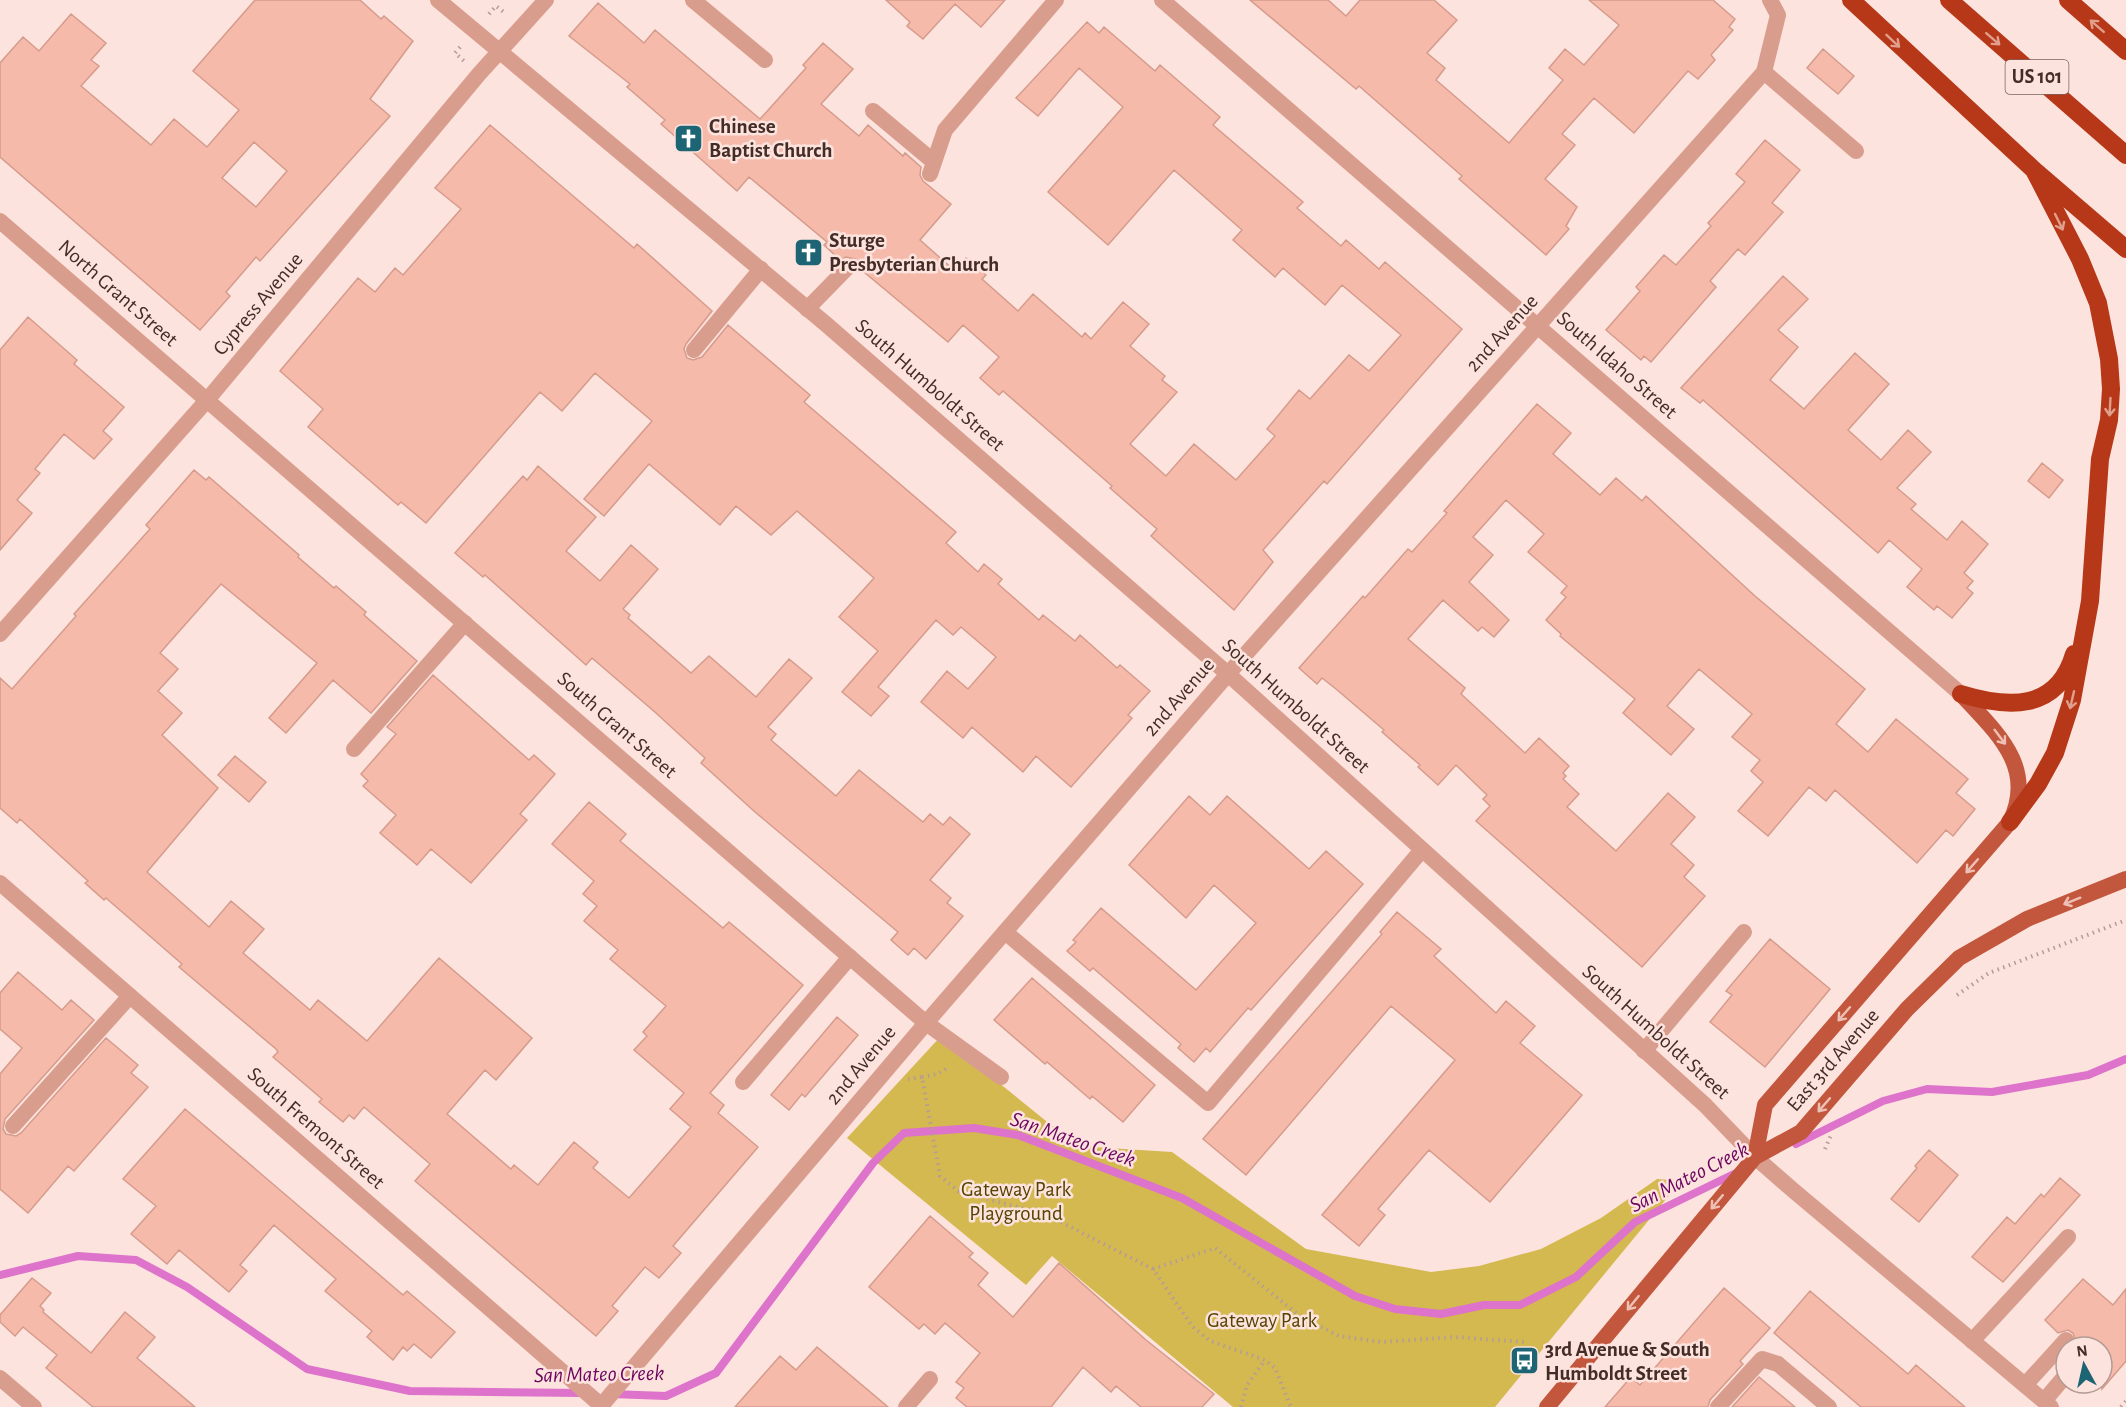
<svg xmlns="http://www.w3.org/2000/svg" width="2126" height="1407" font-family="'Alegreya Sans',sans-serif">
  <style>
    .green { fill: #d4b950 }
    .lines { fill: none; stroke-linecap: round; stroke-linejoin: round }
    .stream { stroke: #dd73ca; stroke-width: 8 }
    .building { fill: #f6baaa; stroke: #d59b8c; stroke-width: 1.5; fill-rule: evenodd }
    .path { stroke: #b59c96; stroke-width: 4; stroke-dasharray: 1.5 4.5; stroke-linecap: butt }
    .service { stroke: #d99d8e; stroke-width: 16 }
    .minor { stroke: #d99d8e; stroke-width: 16 }
    .tertiary { stroke: #d99d8e; stroke-width: 16 }
    .primary { stroke: #c2573d; stroke-width: 16 }
    .motorway { stroke: #b73818; stroke-width: 18 }
    .oneway { stroke: #e19f8e }
    .oneway2 { stroke: #eec0b5 }
    .labels { text-anchor: middle; dominant-baseline: central; stroke-width: 5; stroke-linejoin: round; paint-order: stroke }
    .shield { fill: #fde3dd; stroke: #7c645e; stroke-width: 1.5 }
    .shield-label { font-size: 20px; font-weight: bold; fill: #452d27 }
    .poi-label { font-size: 21px; font-weight: bold; fill: #452d27; stroke: #fde3dd; text-anchor: start }
    .street-label { font-size: 21px; fill: #452d27; stroke: #fde3dd }
    .park-label { font-size: 21px; fill: #524300; stroke: #fde3dd }
    .water-label { font-size: 22px; font-style: italic; fill: #6c0660; stroke: #fde3dd }
  </style>
  <rect width="100%" height="100%" fill="#fde3dd"/>
  <path class="green" d="M941,1036L1077,1146L1172,1152L1306,1249L1431,1272L1479,1266L1541,1249L1601,1218L1657,1179L1681,1181L1495,1407H1233L1052,1256L1026,1285L847,1138Z"/>
  <g class="lines">
    <path class="stream" d="M1796,1144L1883,1101L1927,1089L1992,1092L2088,1075L2126,1059
      M0,1275L78,1256L136,1260L187,1287L307,1369L410,1391L583,1393
      M611,1394L666,1396L716,1373L873,1163L904,1133L974,1128L1018,1135L1182,1198L1355,1296L1395,1309L1441,1314L1484,1305H1520L1576,1277L1635,1222L1736,1173"/>
  </g>
  <path class="building" d="M255,0H360L381,19L384,16L413,41L370,99L390,116L260,261L256,257L226,292L230,296L200,330L0,157V63L23,37L39,51L71,14L106,43L91,60L99,66L81,86L151,145L174,119L207,147L239,110L193,71ZM254,142L287,171L256,207L222,178Z
    M886,0H1005L981,27L955,4L923,39L907,26L910,22Z
    M1250,0H1328L1346,16L1360,0H1434L1457,20L1427,53L1445,68L1436,80L1509,143L1563,80L1549,68L1565,49L1584,65L1619,25L1589,0H1713L1735,19L1729,27L1733,30L1711,55L1715,60L1698,79L1688,71L1634,133L1594,98L1562,134L1575,145L1545,179L1577,207L1566,226L1569,229L1546,255L1459,179L1462,176L1359,86L1356,89Z
    M598,3L644,43L655,30L760,119L806,68L803,65L823,43L853,69L821,104L859,136L868,125L903,156L905,153L921,167L920,175L923,181L951,204L920,240L955,271L966,258L986,275L982,279L1018,311L1033,294L1082,337L1085,333L1091,339L1123,302L1149,324L1130,346L1165,376L1162,380L1177,392L1130,444L1166,476L1194,444L1236,480L1275,436L1267,429L1299,390L1310,399L1349,355L1369,371L1401,335L1342,285L1325,305L1283,268L1275,277L1233,240L1242,230L1174,170L1108,245L1048,192L1123,107L1079,68L1038,116L1016,98L1087,22L1099,33L1104,27L1155,71L1160,65L1220,117L1213,125L1303,202L1297,208L1341,246L1346,240L1379,269L1385,262L1462,329L1327,484L1324,481L1263,550L1273,562L1234,610L1151,536L1157,529L1110,488L1112,486L1003,391L999,395L980,378L999,357L963,325L948,342L858,267L855,259L846,257L840,260L824,245L827,242L749,177L737,191L661,124L665,120L627,87L630,84L569,36Z
    M1823,49L1854,76L1838,94L1807,68Z
    M490,125L634,248L637,244L712,311L686,344L684,349L687,358L693,360L702,357L728,325L810,395L804,402L956,532L946,543L978,572L984,564L1002,579L998,584L1039,620L1043,615L1075,641L1080,635L1117,668L1120,665L1150,691L1128,715L1132,718L1071,787L1036,756L1023,772L972,727L963,738L921,702L947,671L968,689L996,657L961,627L953,635L936,620L878,687L889,696L871,716L842,692L878,651L839,617L874,578L797,511L771,535L736,506L720,525L649,464L604,516L584,499L652,421L595,373L562,411L540,392L426,523L401,502L398,505L308,427L323,409L280,371L358,278L375,292L395,268L403,275L461,209L435,188Z
    M1765,140L1800,170L1772,203L1783,212L1745,255L1738,249L1710,281L1716,287L1651,362L1644,356L1641,360L1606,330L1640,291L1636,287L1664,255L1676,265L1711,226L1708,223L1745,182L1736,174Z
    M1783,276L1808,299L1778,330L1798,347L1770,380L1804,409L1855,353L1889,384L1848,430L1881,460L1908,430L1931,452L1897,488L1916,504L1911,509L1947,540L1962,521L1988,544L1964,573L1973,581L1967,588L1973,593L1952,618L1937,606L1934,610L1907,587L1922,569L1889,540L1878,553L1703,400L1700,403L1681,388Z
    M28,317L77,360L74,364L124,407L103,431L112,439L94,459L64,434L35,469L40,473L17,500L32,513L0,550V350Z
    M1537,404L1571,433L1553,454L1600,495L1616,478L1642,501L1646,496L1755,596L1865,689L1836,724L1868,752L1896,719L1968,779L1956,793L1975,809L1953,836L1946,830L1917,863L1835,790L1826,801L1809,787L1768,836L1738,811L1763,782L1751,771L1760,760L1732,737L1752,714L1699,669L1667,706L1694,729L1671,755L1623,713L1635,699L1560,636L1561,634L1546,620L1566,597L1561,593L1567,586L1528,552L1544,534L1506,500L1473,537L1493,555L1469,582L1509,620L1494,637L1482,627L1478,631L1443,600L1408,639L1465,688L1461,694L1525,753L1539,738L1569,766L1563,773L1566,776L1563,779L1579,794L1567,807L1616,851L1668,793L1695,817L1671,844L1694,865L1684,877L1705,896L1642,967L1476,821L1490,806L1483,799L1487,795L1456,765L1438,785L1418,767L1420,765L1382,732L1384,730L1336,689L1322,678L1317,684L1299,668L1363,596L1365,598L1408,549L1412,552L1447,513L1444,511Z
    M2042,463L2063,480L2049,498L2028,481Z
    M538,466L596,517L566,551L600,581L631,545L658,569L623,609L630,615L628,618L691,673L709,656L756,697L789,659L812,678L768,727L776,734L771,740L836,796L859,770L923,822L930,814L943,825L950,817L970,834L930,880L951,898L947,903L963,916L926,959L914,948L908,955L891,940L898,932L755,812L701,763L705,758L656,713L592,658L586,665L485,575L483,577L455,553L523,476L527,480Z
    M194,470L206,480L209,477L299,555L298,557L334,588L336,586L366,612L364,615L417,661L371,713L333,680L286,733L269,718L317,663L221,584L160,653L178,669L158,691L182,713L162,735L218,788L147,872L209,927L231,901L264,929L243,953L310,1010L318,1000L367,1041L439,958L532,1038L496,1080L485,1070L447,1114L511,1169L514,1165L538,1185L574,1142L598,1162L593,1168L629,1198L691,1127L670,1109L684,1093L634,1050L647,1036L643,1032L666,1006L610,959L618,950L584,921L597,906L583,894L594,881L552,844L589,802L626,834L620,841L723,928L729,922L803,985L710,1093L724,1105L718,1113L758,1147L673,1246L681,1253L659,1278L645,1267L612,1306L618,1311L596,1336L415,1181L430,1164L364,1107L354,1119L349,1115L343,1122L319,1102L322,1099L273,1057L278,1052L276,1049L179,967L182,964L106,898L104,900L85,883L88,881L20,819L17,823L0,808V678L12,689L76,616L74,614L150,529L146,525Z
    M433,675L529,760L534,755L555,774L520,814L527,820L471,883L431,849L417,865L380,833L396,815L363,786L368,781L361,774L396,734L387,727Z
    M235,756L266,782L249,802L218,775Z
    M1189,796L1210,815L1227,796L1309,869L1326,851L1363,884L1251,1010L1248,1008L1210,1052L1206,1048L1194,1062L1178,1048L1181,1044L1093,968L1090,971L1067,951L1076,942L1073,940L1101,908L1196,990L1256,923L1214,885L1186,918L1129,865Z
    M1397,912L1441,949L1434,956L1496,1013L1506,1001L1535,1026L1520,1043L1582,1095L1490,1202L1429,1150L1378,1209L1385,1215L1359,1246L1322,1215L1455,1060L1391,1006L1246,1175L1203,1139L1382,934L1380,932Z
    M1770,939L1830,989L1765,1067L1710,1022L1732,995L1726,991Z
    M18,972L62,1010L71,1000L94,1020L5,1119L3,1129L6,1134L16,1136L21,1133L106,1038L138,1065L131,1073L148,1087L74,1171L68,1166L28,1213L0,1189V1074L22,1048L0,1029V993Z
    M1032,978L1155,1085L1123,1122L1092,1096L1090,1099L1047,1062L1045,1064L994,1020Z
    M837,1017L858,1035L805,1097L802,1094L789,1110L771,1095Z
    M185,1109L403,1295L407,1291L455,1332L431,1358L414,1344L407,1351L403,1347L393,1360L367,1337L372,1331L325,1291L336,1279L274,1225L240,1265L247,1271L229,1292L179,1250L167,1264L131,1234L156,1206L123,1179Z
    M1929,1150L1958,1175L1919,1222L1891,1199L1917,1168L1915,1166Z
    M2060,1178L2080,1195L2003,1282L1972,1257L2007,1217L2015,1224L2041,1194L2044,1197Z
    M930,1216L973,1253L969,1257L988,1273L978,1285L1013,1317L1059,1263L1146,1340L1214,1394L1202,1407H1141L1116,1386L1111,1392L1083,1367L1051,1407H967L956,1398L964,1388L956,1382L980,1353L945,1323L935,1334L924,1324L919,1329L869,1287Z
    M32,1278L51,1293L40,1306L44,1310L43,1312L91,1353L125,1312L155,1337L137,1358L195,1407H93L46,1368L57,1355L23,1327L15,1336L0,1322V1315Z
    M2083,1279L2113,1305L2126,1289V1361L2102,1389V1347H2074L2076,1342L2073,1333L2068,1330L2058,1333L2045,1320Z
    M1724,1288L1770,1328L1740,1361L1743,1364L1710,1400L1708,1407H1605L1631,1377L1640,1385Z
    M1810,1291L1908,1374L1916,1365L1965,1407H1861L1774,1333Z
    M817,1347L888,1407H735L780,1356L796,1370Z
    M1759,1377L1795,1407H1732Z"/>
  <g class="lines">
    <path class="path" d="M489,14L496,6L505,13
      M460,47L455,53L464,61
      M1957,995L1989,973L2126,920
      M922,1077L937,1074L949,1067
      M908,1079L922,1077L940,1176L958,1191L1047,1215L1153,1269L1192,1326L1210,1341L1265,1360L1275,1368L1291,1407
      M1825,1149L1832,1133
      M1153,1269L1215,1248L1300,1316L1339,1336L1381,1342L1454,1337L1524,1342
      M1241,1407L1247,1385L1265,1360
      M2121,1407L2126,1401"/>
    <path class="service" d="M693,0L765,60
      M1764,72L1856,151
      M873,111L934,162
      M930,174L945,130L1056,0
      M807,309L848,267
      M694,350L761,269
      M354,749L465,623
      M1005,932L1208,1103L1421,851
      M1644,1051L1744,932
      M743,1082L850,957
      M13,1126L130,996
      M1972,1341L2068,1237
      M2025,1385L2066,1340
      M2044,1401L2066,1375
      M1718,1407L1762,1359L1778,1364L1829,1407"/>
    <path class="minor" d="M1162,0L1961,694
      M0,221L926,1023L1001,1077
      M0,634L208,399L479,74L546,0
      M0,883L603,1407
      M0,1378L34,1407
      M601,1406L926,1023L1228,674
      M906,1407L930,1379"/>
    <path class="tertiary" d="M438,0L827,325L1228,674L1705,1105L1755,1157L1794,1191L2051,1407
      M1228,674L1764,72L1778,15L1770,0"/>
    <path class="primary" d="M1755,1157L1765,1105L2010,822C2037,767 1996,732 1961,694
      M1547,1407L1755,1157L1801,1132L1907,1009L1959,958L2027,919L2126,879"/>
    <path class="motorway" d="M1851,0L2034,170L2126,249
      M1949,0L2126,155
      M2068,0L2126,51
      M1961,694C2007,708 2057,712 2074,654
      M2010,822L2038,784L2055,753L2072,700L2090,601L2100,459L2109,420L2111,389L2109,359L2098,303L2080,259L2034,170"/>
  </g>
  <defs><path id="oneway-shaft" d="M-6 0H5M1.5-3L5.5 0L1.5 3" fill="none" stroke-width="1.6" stroke-linecap="round" stroke-linejoin="round" transform="scale(1.5)"/></defs>
  <g class="oneway">
    <use href="#oneway-shaft" transform="translate(2097 26) rotate(-139)"/>
    <use href="#oneway-shaft" transform="translate(1993 39) rotate(41)"/>
    <use href="#oneway-shaft" transform="translate(1893 41) rotate(43)"/>
    <use href="#oneway-shaft" transform="translate(2059 222) rotate(64)"/>
    <use href="#oneway-shaft" transform="translate(2110 407) rotate(93)"/>
    <use href="#oneway-shaft" transform="translate(2072 700) rotate(103)"/>
  </g>
  <g class="oneway2">
    <use href="#oneway-shaft" transform="translate(2000 737) rotate(53)"/>
    <use href="#oneway-shaft" transform="translate(1972 866) rotate(131)"/>
    <use href="#oneway-shaft" transform="translate(2072 901) rotate(158)"/>
    <use href="#oneway-shaft" transform="translate(1844 1014) rotate(131)"/>
    <use href="#oneway-shaft" transform="translate(1824 1105) rotate(131)"/>
    <use href="#oneway-shaft" transform="translate(1717 1202) rotate(130)"/>
    <use href="#oneway-shaft" transform="translate(1633 1303) rotate(129)"/>
  </g>
  <defs>
    <symbol id="church-square" viewBox="-11 -11 22 22"><rect x="-9" y="-9" width="18" height="18" rx="4" fill="#1d6574" stroke="#fde3dd"/><path d="M-1.2-6h2.4v3.5h3.3v2.4h-3.3V6h-2.4V-.1h-3.3v-2.4h3.3Z" fill="#fff"/></symbol>
    <symbol id="bus-square" viewBox="-11 -11 22 22"><rect x="-9" y="-9" width="18" height="18" rx="4" fill="#1d6574" stroke="#fde3dd"/><path d="M-5-6H5V4H4V6H2V4H-2V6H-4V4H-5ZM-3.5-4V0h7V-4ZM-3.5 1.2v1.5H-2V1.2ZM2 1.2v1.5H3.5V1.2Z" fill="#fff"/></symbol>
  </defs>
  <g fill-rule="evenodd">
    <use href="#church-square" x="672" y="122" width="33" height="33"/>
    <use href="#church-square" x="792" y="236" width="33" height="33"/>
    <use href="#bus-square" x="1508" y="1344" width="33" height="33"/>
  </g>
  <g class="labels">
    <rect class="shield" x="2005.5" y="60" width="63" height="34" rx="4.5"/>
    <g class="shield-label">
      <text x="2037" y="77">US 101</text>
    </g>
    <g class="poi-label">
      <text x="709" y="126">Chinese<tspan x="709" dy="24">Baptist Church</tspan></text>
      <text x="829" y="240">Sturge<tspan x="829" dy="24">Presbyterian Church</tspan></text>
      <text x="1545" y="1349">3rd Avenue &amp; South<tspan x="1545" dy="24">Humboldt Street</tspan></text>
    </g>
    <g class="street-label">
      <text transform="translate(118 293) rotate(41)">North Grant Street</text>
      <text transform="translate(258 304) rotate(-50)">Cypress Avenue</text>
      <text transform="translate(1502 333) rotate(-48)">2nd Avenue</text>
      <text transform="translate(1617 365) rotate(41)">South Idaho Street</text>
      <text transform="translate(930 385) rotate(41)">South Humboldt Street</text>
      <text transform="translate(1179 697) rotate(-49)">2nd Avenue</text>
      <text transform="translate(1296 706) rotate(42)">South Humboldt Street</text>
      <text transform="translate(617 725) rotate(41)">South Grant Street</text>
      <text transform="translate(1656 1032) rotate(42)">South Humboldt Street</text>
      <text transform="translate(1833 1060) rotate(-49)">East 3rd Avenue</text>
      <text transform="translate(861 1065) rotate(-50)">2nd Avenue</text>
      <text transform="translate(316 1128) rotate(41)">South Fremont Street</text>
    </g>
    <g class="park-label">
      <text x="1016" y="1189">Gateway Park<tspan x="1016" dy="24">Playground</tspan></text>
      <text x="1262" y="1320">Gateway Park</text>
    </g>
    <g class="water-label">
      <text transform="translate(1073 1139) rotate(19)">San Mateo Creek</text>
      <text transform="translate(1689 1177) rotate(-27)">San Mateo Creek</text>
      <text transform="translate(599 1374) rotate(-1)">San Mateo Creek</text>
    </g>
  </g>
  <g transform="translate(2084 1365) rotate(352)"><circle r="28" fill="#fde3dd" stroke="#b39a94" stroke-width="1.5"/>
  <path d="M0-4.5L10 22L0 15L-10 22Z" fill="#1d6574"/>
  <text y="-9" font-size="16" font-weight="bold" text-anchor="middle" fill="#452d27">N</text>
  </g>
</svg>
